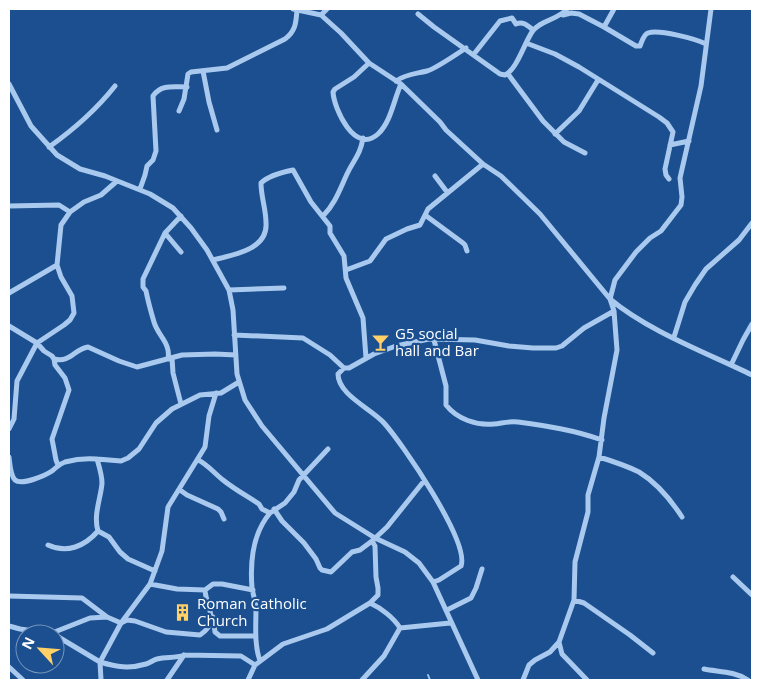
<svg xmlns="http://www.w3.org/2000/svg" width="761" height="689" font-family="'Open Sans',sans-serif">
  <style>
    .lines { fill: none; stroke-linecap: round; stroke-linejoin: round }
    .stream { stroke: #9cc4f0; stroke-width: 2 }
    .street { stroke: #a9c9ee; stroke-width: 5 }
    .labels { text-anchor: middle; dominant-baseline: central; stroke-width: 4.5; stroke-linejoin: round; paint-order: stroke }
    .poi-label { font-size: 15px; fill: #fff; stroke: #1b4f8f; text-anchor: start }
  </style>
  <rect width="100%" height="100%" fill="#1b4f8f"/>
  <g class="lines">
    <path class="stream" d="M428,675L430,680"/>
    <path class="street" d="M293,9L321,15L341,33L369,63L401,84L440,122L446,130L483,164L501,176L540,214L610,299C648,331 707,353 752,375
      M418,14L434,27L500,74L505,75C517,69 524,44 532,32C540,20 558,20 567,9
      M321,15L327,9
      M563,15L571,13L579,14L604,27L636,46H640C642,41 644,34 648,33C659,29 696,39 706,44
      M604,27L614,9
      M526,43L555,54L579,67L659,117L667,123L673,132L665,169L666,175L669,179
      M474,54L500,21L512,18L516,24C523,21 527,25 533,30
      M369,63L354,77L335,89L333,92C334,109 355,155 378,134C391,122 394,99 401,84
      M203,71L209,102L217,130
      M508,74L543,121L564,142L585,153
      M396,81C406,74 415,74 427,71C435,69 457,54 466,48
      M9,84L31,126L57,155L80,169L105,176L150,194L173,208L191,228L207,250L229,290L233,310L237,374L245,400L262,426L335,513L375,538L405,552L419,563L433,582L478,680
      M179,111L184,99L188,74L191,72L227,68L285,39C296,31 296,22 297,10
      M555,134L579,111L598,80
      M670,145L689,141
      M49,147C73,130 96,110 115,86
      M435,176L447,192
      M140,189L145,175L147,166L153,160L156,151L153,96C161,84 174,87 187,87
      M9,206L59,205L70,212
      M425,215L463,243L465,245L467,251
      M323,216C335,204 340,189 347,174C354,159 360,156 363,138
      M165,233L181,252
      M213,260C232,255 268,250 266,223C266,209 261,197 261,183C268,176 283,172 293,170L311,202L330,226V233L344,256L346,278L363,318L366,358
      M346,270L370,261L386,239L407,229L420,225L428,209L483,164
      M229,290L284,288
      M9,293L57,265
      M9,326L37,343L44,351L52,356L54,359L55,365L65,378L69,390L52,439L56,460L58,465
      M234,335L303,338L330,355L344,368H349L374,354L396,346L429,339L475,340L509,346L533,348H556L562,346L584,328L614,311
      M674,337L685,302L695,285L706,269L739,240L752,223
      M434,340L446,386V405C457,419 477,426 494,424C503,423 509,421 518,422C547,426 574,430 602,440
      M172,358L173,373L181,404
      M54,359C71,363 74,349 88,347L119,361L137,367L182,355L215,354L236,355
      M168,359C171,343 158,336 154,322C151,312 148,301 146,291L143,287V279L165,233L181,216
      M731,365L743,340L752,324
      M344,368L338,374C338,395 372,409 384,423C402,443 470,542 461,566L439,580L433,582
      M9,429L14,419L17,381L37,343L64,325L70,320L74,313L72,296L61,277L57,265L61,225L70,212L84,202L101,195L117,181
      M9,457C10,464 10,475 15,480C22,486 46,475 52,471C57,467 59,464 65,462C76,459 86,458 97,459C99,466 102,475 102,483C101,498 93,515 98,531L109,537L120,552L128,559L155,571
      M599,457C612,461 627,466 639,472C657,483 671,500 682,517
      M97,459L121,461L128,458L139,449L156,423L172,409L200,395L221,393L239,382
      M198,460C207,464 214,473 223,480C234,489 247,496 259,504L262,509L270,513L285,503L294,492L299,480L328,449
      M180,490L187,495L218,509L221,512L224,519
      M274,509L282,521L304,543L316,559L320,568L322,570L331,572L352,552L360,550L372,541L387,527L424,481
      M372,541L375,546L376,577L378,588V595L370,603C381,608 394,618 400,628
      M48,545C67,554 85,546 98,531
      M733,577L752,595
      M150,584L177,589L205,590L213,584H222L253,590
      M9,596L82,598L107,617L121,623L127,620L135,621L166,632L200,635C221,621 206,608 205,590
      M574,600L584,603L630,635L653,653
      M447,610L471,598L476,588L482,569
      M213,617L215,632L220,636H255
      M9,626L20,629L54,634
      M52,633L90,618L107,617
      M55,635L100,662L121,623L150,584L162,551L168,507L205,447L209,416L216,393
      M559,642L562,654L587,680
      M260,661C254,644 256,625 256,607C255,600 253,594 252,588C250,563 253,533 270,513
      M9,667L23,680
      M704,669C719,672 734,671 748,680
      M101,680L100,662C117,667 129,669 146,664C150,663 153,660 157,659C167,656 174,659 184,655L241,656L255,665
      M167,680L184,655
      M248,680L255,665L283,644L327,629L370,603
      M362,680L384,656L400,628L450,623
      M523,680L529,665L535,660L550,652L559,642L574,600L575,562L588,512V495L599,457L604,418L617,350L614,311L610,299L615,280L636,252L650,238L661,231L681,205L682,197L680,178L701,86L711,9"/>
  </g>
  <defs>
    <symbol id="bar-bare" viewBox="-9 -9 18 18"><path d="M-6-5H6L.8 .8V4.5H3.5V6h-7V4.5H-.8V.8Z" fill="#ffd166" stroke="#1b4f8f" stroke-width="2.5" paint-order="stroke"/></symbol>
    <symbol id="building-bare" viewBox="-9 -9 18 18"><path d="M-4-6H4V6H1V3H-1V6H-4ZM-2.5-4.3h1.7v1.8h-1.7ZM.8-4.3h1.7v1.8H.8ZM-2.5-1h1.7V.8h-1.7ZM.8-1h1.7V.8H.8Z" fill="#ffd166" stroke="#1b4f8f" stroke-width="2.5" paint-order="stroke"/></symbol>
  </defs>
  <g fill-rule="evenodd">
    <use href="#bar-bare" x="368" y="330" width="25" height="25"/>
    <use href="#building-bare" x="170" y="600" width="25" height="25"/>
  </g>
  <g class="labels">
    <g class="poi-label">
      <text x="395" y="333">G5 social<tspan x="395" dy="17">hall and Bar</tspan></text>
      <text x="197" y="603">Roman Catholic<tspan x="197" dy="17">Church</tspan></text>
    </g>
  </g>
  <rect width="761" height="689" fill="none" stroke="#ffffff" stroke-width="20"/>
  <g transform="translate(40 649) rotate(296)"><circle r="24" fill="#1b4f8f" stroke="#7695bc"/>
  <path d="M0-4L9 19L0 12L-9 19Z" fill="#ffd166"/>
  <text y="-8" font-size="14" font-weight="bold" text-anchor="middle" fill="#ffffff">N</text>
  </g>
</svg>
